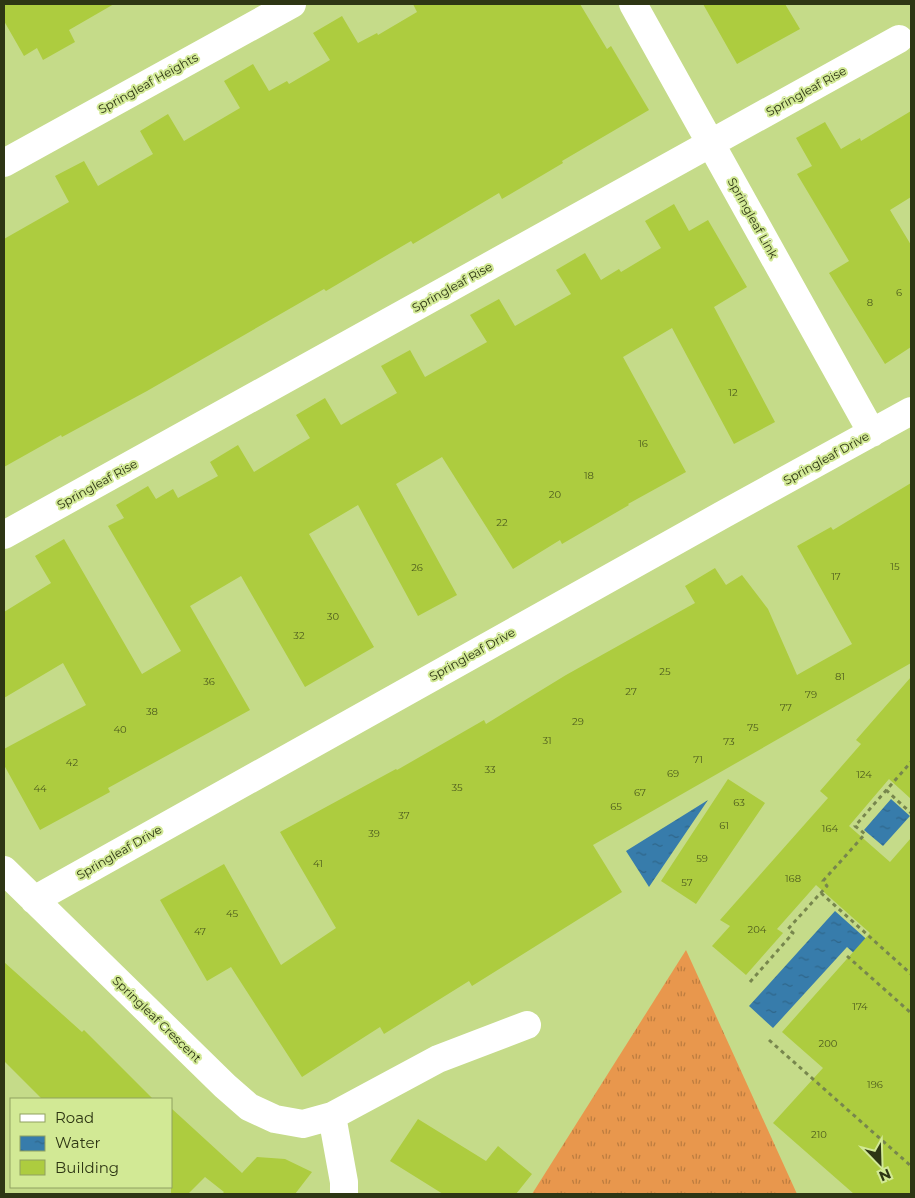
<svg xmlns="http://www.w3.org/2000/svg" width="915" height="1198" font-family="Montserrat,sans-serif">
  <style>
    .grass { fill: url(#grass-tufts) }
    .water { fill: url(#water-ripples) }
    .building { fill: #adcc3f }
    .lines { fill: none; stroke-linecap: round; stroke-linejoin: round }
    .path { stroke: #77864d; stroke-width: 3; stroke-dasharray: 4 4; stroke-linecap: butt }
    .minor { stroke: #fff; stroke-width: 28 }
    .labels { text-anchor: middle; dominant-baseline: central; stroke-width: 4; stroke-linejoin: round; paint-order: stroke }
    .number-label { font-size: 10px; fill: #4e5c1f }
    .street-label { font-size: 12px; fill: #2e3614; stroke: #d2e995 }
  </style>
  <defs>
    <pattern id="grass-tufts" width="24" height="20" patternUnits="userSpaceOnUse" patternTransform="scale(1.25)"><rect width="24" height="20" fill="#e8974d"/><path d="M3 7l-1-3M5 7V3M7 7l1-3M15 17l-1-3M17 17v-4M19 17l1-3" fill="none" stroke="#bc7c3f"/></pattern>
    <pattern id="water-ripples" width="26" height="14" patternUnits="userSpaceOnUse" patternTransform="scale(1.25)"><rect width="26" height="14" fill="#377cab"/><path d="M2 4q2-2 4 0t4 0M15 11q2-2 4 0t4 0" fill="none" stroke="#2f668a"/></pattern>
  </defs>
  <rect width="100%" height="100%" fill="#c5db89"/>
  <path class="grass" d="M686,950L797,1194H532Z"/>
  <path class="water" d="M891,799L910,816L883,846L864,830Z
    M708,800L649,887L626,851Z
    M835,911L911,979V1005L847,947L773,1028L749,1006Z"/>
  <path class="building" d="M4,4H114L69,30L75,42L43,60L37,48L24,56L4,21Z
    M413,4H580L607,49L611,46L649,110L562,161L563,163L502,199L499,193L413,244L411,241L326,291L324,289L147,391L62,437L61,435L4,467V239L69,202L55,176L84,161L98,186L153,154L140,131L168,114L184,141L240,108L224,81L253,64L269,91L287,81L289,84L330,60L313,33L342,16L358,43L377,33L378,35L417,12Z
    M703,4H785L800,29L737,64Z
    M911,111V197L890,210L911,245V347L885,364L829,273L849,261L797,174L812,166L796,138L825,122L841,149L860,138L861,141Z
    M674,204L689,231L708,220L747,287L714,307L775,422L734,444L672,328L623,357L686,472L628,504L629,505L562,544L560,540L513,569L442,457L396,484L457,595L418,616L358,505L309,534L374,647L305,687L241,576L190,606L250,710L108,788L110,792L40,830L4,765V749L86,705L63,663L4,698V612L51,583L35,556L64,539L142,674L181,651L108,526L124,518L116,505L148,486L156,499L173,489L178,498L218,476L210,462L238,445L254,472L310,438L296,415L325,398L341,425L397,393L381,366L410,350L425,377L487,342L470,315L499,299L515,326L571,294L556,270L585,253L601,280L619,269L621,272L661,248L645,221Z
    M911,483V663L593,845L622,892L472,986L469,981L384,1034L380,1027L302,1077L231,967L207,981L160,900L224,864L281,965L336,928L280,832L396,769L397,770L484,720L486,724L566,675L695,603L685,586L715,568L726,585L742,575L768,609L797,675L852,644L797,546L831,527L833,530Z
    M911,677V799L889,779L849,826L890,862L911,838V1194H854L773,1123L823,1068L782,1032L870,933L816,885L777,929L783,933L746,975L712,946L730,926L720,920L828,798L820,791L861,744L856,740Z
    M728,779L765,803L696,904L661,881Z
    M4,962L82,1032L84,1030L153,1099H42L4,1061Z
    M171,1108L242,1173L257,1157L285,1159L312,1172L295,1194H222L224,1192L205,1177L188,1194H171Z
    M418,1119L486,1161L498,1146L532,1174L516,1194H443L390,1161Z"/>
  <g class="lines">
    <path class="path" d="M886,790L911,813
      M821,893L911,974
      M847,956L911,1013
      M750,982L793,933L788,929L827,886L823,881L865,834L855,826L911,762
      M769,1040L911,1166"/>
    <path class="minor" d="M633,4L872,433
      M4,163L292,4
      M4,535L899,39
      M4,870L225,1086L249,1107L275,1119L303,1124L332,1116L438,1059L527,1025
      M34,900L724,514L911,411
      M332,1116L344,1182V1194"/>
  </g>
  <g class="labels">
    <g class="number-label">
      <text x="899" y="292">6</text>
      <text x="870" y="302">8</text>
      <text x="733" y="392">12</text>
      <text x="643" y="443">16</text>
      <text x="589" y="475">18</text>
      <text x="555" y="494">20</text>
      <text x="502" y="522">22</text>
      <text x="895" y="566">15</text>
      <text x="417" y="567">26</text>
      <text x="836" y="576">17</text>
      <text x="333" y="616">30</text>
      <text x="299" y="635">32</text>
      <text x="665" y="671">25</text>
      <text x="840" y="676">81</text>
      <text x="209" y="681">36</text>
      <text x="631" y="691">27</text>
      <text x="811" y="694">79</text>
      <text x="786" y="707">77</text>
      <text x="152" y="711">38</text>
      <text x="578" y="721">29</text>
      <text x="753" y="727">75</text>
      <text x="120" y="729">40</text>
      <text x="547" y="740">31</text>
      <text x="729" y="741">73</text>
      <text x="698" y="759">71</text>
      <text x="72" y="762">42</text>
      <text x="490" y="769">33</text>
      <text x="673" y="773">69</text>
      <text x="864" y="774">124</text>
      <text x="457" y="787">35</text>
      <text x="40" y="788">44</text>
      <text x="640" y="792">67</text>
      <text x="739" y="802">63</text>
      <text x="616" y="806">65</text>
      <text x="404" y="815">37</text>
      <text x="724" y="825">61</text>
      <text x="830" y="828">164</text>
      <text x="374" y="833">39</text>
      <text x="702" y="858">59</text>
      <text x="318" y="863">41</text>
      <text x="793" y="878">168</text>
      <text x="687" y="882">57</text>
      <text x="232" y="913">45</text>
      <text x="757" y="929">204</text>
      <text x="200" y="931">47</text>
      <text x="860" y="1006">174</text>
      <text x="828" y="1043">200</text>
      <text x="875" y="1084">196</text>
      <text x="819" y="1134">210</text>
    </g>
    <g class="street-label">
      <text transform="translate(148 83) rotate(-29)">Springleaf Heights</text>
      <text transform="translate(806 91) rotate(-29)">Springleaf Rise</text>
      <text transform="translate(753 218) rotate(61)">Springleaf Link</text>
      <text transform="translate(452 287) rotate(-29)">Springleaf Rise</text>
      <text transform="translate(826 458) rotate(-29)">Springleaf Drive</text>
      <text transform="translate(97 484) rotate(-29)">Springleaf Rise</text>
      <text transform="translate(472 654) rotate(-29)">Springleaf Drive</text>
      <text transform="translate(119 852) rotate(-30)">Springleaf Drive</text>
      <text transform="translate(157 1019) rotate(44)">Springleaf Crescent</text>
    </g>
  </g>
  <rect width="915" height="1198" fill="none" stroke="#2e3614" stroke-width="10"/>
  <rect x="10" y="1098" width="162" height="90" fill="#d2e995" stroke="#90a161"/>
  <rect x="20" y="1114" width="25" height="8" fill="#ffffff" stroke="#90a161"/>
  <text x="55" y="1123" font-size="15" fill="#2e3614">Road</text>
  <rect x="20" y="1136" width="25" height="15" fill="url(#water-ripples)" stroke="#90a161"/>
  <text x="55" y="1148" font-size="15" fill="#2e3614">Water</text>
  <rect x="20" y="1160" width="25" height="15" fill="#adcc3f" stroke="#90a161"/>
  <text x="55" y="1173" font-size="15" fill="#2e3614">Building</text>
  <g transform="translate(880 1163) rotate(157)" stroke="#d2e995" stroke-width="4" paint-order="stroke">
  <path d="M0-4L9 19L0 12L-9 19Z" fill="#2e3614"/>
  <text y="-8" font-size="14" font-weight="bold" text-anchor="middle" fill="#2e3614">N</text>
  </g>
</svg>
